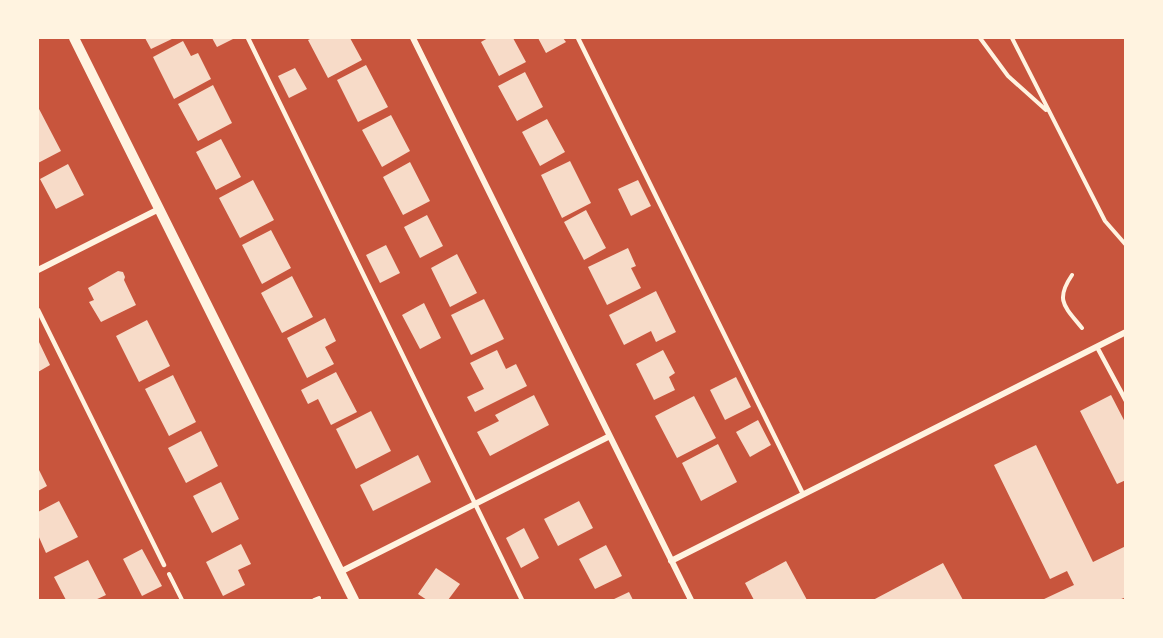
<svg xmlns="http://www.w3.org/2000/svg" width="1163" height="638" font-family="'Fira Sans Condensed',sans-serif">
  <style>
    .building { fill: #f7dbc8 }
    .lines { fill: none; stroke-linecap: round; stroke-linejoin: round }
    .path { stroke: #fff3e0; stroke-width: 4 }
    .service { stroke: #fff3e0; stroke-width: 4.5 }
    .minor { stroke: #fff3e0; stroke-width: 6 }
    .tertiary { stroke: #fff3e0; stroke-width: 10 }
  </style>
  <rect width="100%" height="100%" fill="#c8553d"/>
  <path class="building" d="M145,38H174L151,49Z
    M212,38H235L217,47Z
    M312,38H350L362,60L328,78L308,40Z
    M488,38H513L526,62L499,76L481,42Z
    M538,38H563L566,42L546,53Z
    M183,41L191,56L198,53L211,79L174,99L153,57Z
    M366,65L388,107L358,122L337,80Z
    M295,68L307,89L289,98L278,76Z
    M525,72L543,107L517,121L498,86Z
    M213,85L232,123L198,141L178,104Z
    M38,107L61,151L38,163Z
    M391,115L410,151L382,167L362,130Z
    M547,119L565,152L540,166L522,132Z
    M221,139L241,177L216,190L196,152Z
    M570,161L591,203L562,218L541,175Z
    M410,162L430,201L403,215L383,177Z
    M68,164L84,195L56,209L40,179Z
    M253,180L274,220L240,238L219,198Z
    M638,180L651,206L631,216L618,189Z
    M586,210L606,248L584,260L564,222Z
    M427,215L443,246L420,258L404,227Z
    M271,230L291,268L262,284L242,245Z
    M386,245L400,273L380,283L366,255Z
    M628,248L636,266L631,268L641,288L607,305L588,267Z
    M457,254L477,293L450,307L431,268Z
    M118,271L123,272L125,277L124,280L136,305L101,322L89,302L94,300L88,288Z
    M292,276L313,317L282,333L261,293Z
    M656,291L676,332L656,342L651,331L624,345L609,315Z
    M484,299L504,339L471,355L451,315Z
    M424,303L441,338L420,349L402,315Z
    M325,318L336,341L325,347L334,364L307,378L287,338Z
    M147,320L170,366L139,382L116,336Z
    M38,340L50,365L38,372Z
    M497,350L506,369L516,364L527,386L475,412L467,397L484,389L470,363Z
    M663,350L675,373L669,377L675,390L654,400L636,364Z
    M336,372L357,412L331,425L318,399L308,404L301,390Z
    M173,375L196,422L169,436L145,389Z
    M736,377L751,407L725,420L710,390Z
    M534,395L549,425L490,456L477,432L499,421L495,415Z
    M1111,395L1126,424V480L1117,484L1080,411Z
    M694,396L716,438L677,458L655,416Z
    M371,411L391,451L356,469L336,429Z
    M758,420L771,445L750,457L736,432Z
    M201,431L218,466L186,483L168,448Z
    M718,444L737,482L701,501L682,463Z
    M1036,445L1093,562L1126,546V597L1119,600H1042L1074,585L1067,571L1050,579L994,465Z
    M418,455L431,482L373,511L360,485Z
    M38,468L47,486L38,491Z
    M221,482L239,519L212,533L193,496Z
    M59,501L78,537L46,553L38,535V512Z
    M579,501L593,528L558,546L544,519Z
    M524,528L539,558L521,568L506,538Z
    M241,544L251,564L238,570L245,585L223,596L206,562Z
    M606,545L622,576L595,589L579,559Z
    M142,549L162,586L142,596L123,559Z
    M88,560L106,595L95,600H66L54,577Z
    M786,561L807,600H754L745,583Z
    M943,563L963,600H873Z
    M436,568L460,584L448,600H427L418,594Z
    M629,592L633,600H612Z"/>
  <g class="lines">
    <path class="path" d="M980,38L1008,76L1046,110
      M1012,38L1105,221L1126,245
      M1072,275C1055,300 1064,306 1082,328
      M169,574L182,600
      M314,600L319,598"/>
    <path class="service" d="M248,38L522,600
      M578,38L803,494
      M38,310L164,565
      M1097,347L1126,401"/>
    <path class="minor" d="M413,38L691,600
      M38,270L159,209
      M671,561L1126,332
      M340,572L608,437"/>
    <path class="tertiary" d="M74,38L354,600"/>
  </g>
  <rect width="1163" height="638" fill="none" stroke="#fff3e0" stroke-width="78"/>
</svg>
